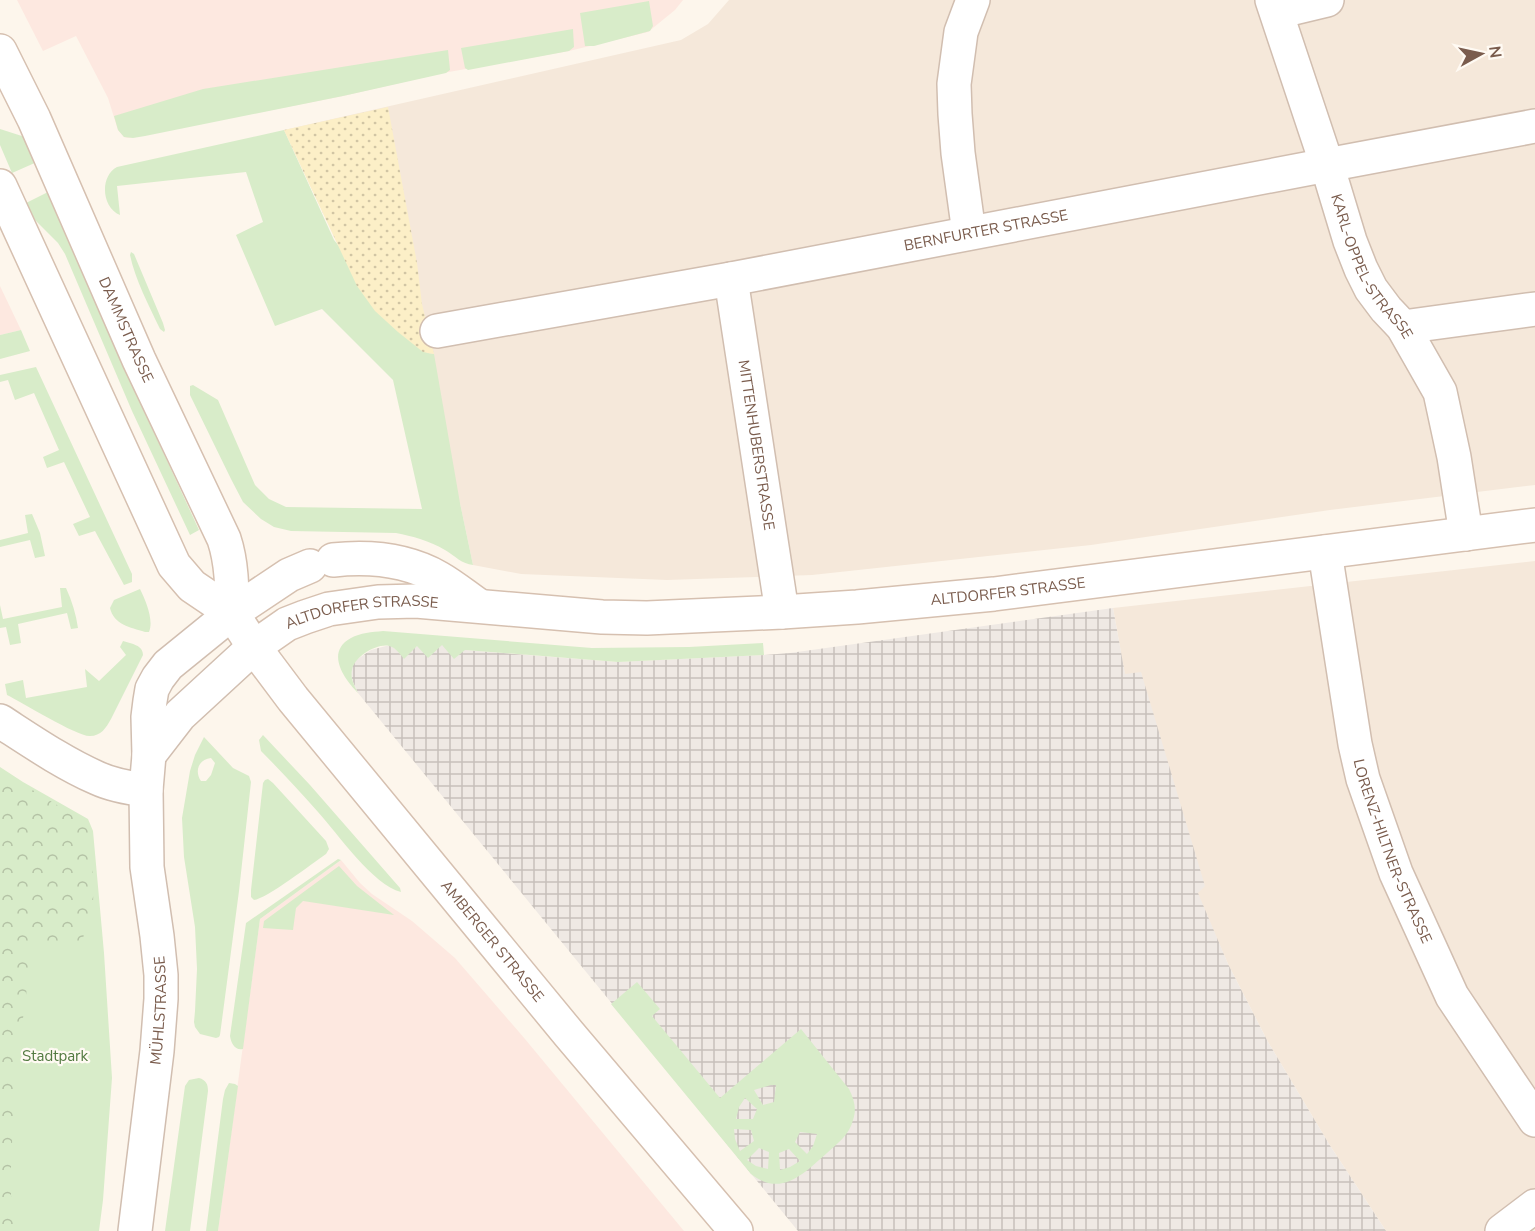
<svg xmlns="http://www.w3.org/2000/svg" width="1535" height="1231" font-family="'Nunito Sans',sans-serif">
  <style>
    .residential { fill: #f5e8da }
    .commercial { fill: #fde8e0 }
    .industrial { fill: url(#industrial-grid) }
    .green { fill: #d8ecc9; fill-rule: evenodd }
    .forest { fill: url(#forest-crowns) }
    .sand { fill: url(#sand-dots) }
    .lines { fill: none; stroke-linecap: round; stroke-linejoin: round }
    .minor-casing { stroke: #d1beb0; stroke-width: 36 }
    .tertiary-casing { stroke: #d1beb0; stroke-width: 36 }
    .secondary-casing { stroke: #d6c0b0; stroke-width: 36 }
    .minor { stroke: #fff; stroke-width: 33 }
    .tertiary { stroke: #fff; stroke-width: 33 }
    .secondary { stroke: #fff; stroke-width: 33 }
    .labels { text-anchor: middle; dominant-baseline: central; stroke-width: 4.5; stroke-linejoin: round; paint-order: stroke }
    .street-label { font-size: 15px; fill: #7a5c4d; stroke: #fffaf3 }
    .park-label { font-size: 15px; fill: #537a41; stroke: #fffaf3 }
  </style>
  <defs>
    <pattern id="industrial-grid" width="8" height="8" patternUnits="userSpaceOnUse" patternTransform="scale(1.5)"><rect width="8" height="8" fill="#efe9e4"/><path d="M0 4h8M4 0v8" fill="none" stroke="#c7c0bb"/></pattern>
    <pattern id="forest-crowns" width="20" height="18" patternUnits="userSpaceOnUse" patternTransform="scale(1.5)"><rect width="20" height="18" fill="#d8ecc9"/><path d="M2 6a3 3 0 1 1 6 0M12 15a3 3 0 1 1 6 0" fill="none" stroke="#b4c2a5"/></pattern>
    <pattern id="sand-dots" width="8" height="8" patternUnits="userSpaceOnUse" patternTransform="scale(1.5)"><rect width="8" height="8" fill="#fcefc7"/><path d="M2 2h.1M6 6h.1" fill="none" stroke="#d1c5a4" stroke-width="1.8" stroke-linecap="round"/></pattern>
  </defs>
  <rect width="100%" height="100%" fill="#fdf6ec"/>
  <path class="residential" d="M729,0H1535V485L1330,510L1091,545L812,575L667,580L521,574L473,565L460,503L284,130L681,40L708,24Z
    M1535,561V1231H1386L1329,1144L1268,1042L1228,964L1197,893L1141,673L1125,675L1113,608Z"/>
  <path class="commercial" d="M17,0H683L675,10L648,32L569,51L443,73L343,96L128,138L124,137L118,130L108,98L76,36L43,51Z
    M0,286L21,330L0,335Z
    M341,860L360,883L372,894L412,921L455,958L525,1039L684,1231H218L260,919Z"/>
  <path class="industrial" d="M1113,608L1125,674L1141,672L1205,886L1198,893L1228,964L1268,1042L1329,1144L1386,1231H798L358,693L353,682L351,675L352,667L356,660L371,650L386,646H391L395,649L417,646L442,645L465,650L617,662L764,655L790,653Z"/>
  <path class="green" d="M649,1L653,26L650,31L594,46H585L580,13Z
    M573,29L574,47L569,51L468,70L465,68L461,48Z
    M448,50L450,70L446,73L343,96L145,136L133,138L124,137L118,130L114,116L203,89Z
    M0,129L25,137L37,162L12,173L0,145Z
    M284,130L334,240L427,353L434,354L460,503L473,565C462,564 455,556 445,550C430,541 412,536 396,533L291,531L274,527L261,519L243,502L231,479L190,395V386L193,385L218,400L255,485L269,499L286,507L422,509L393,380L322,309L275,326L236,235L263,222L246,172L117,186L120,215C101,207 100,176 117,167Z
    M50,191L129,378L199,530L190,535L132,411L65,254L58,243L35,220L26,203Z
    M131,252L134,254L163,323L165,330L164,332L160,329C149,306 135,279 130,255Z
    M21,330L30,351L0,359V335Z
    M36,367L132,574V582L124,585L95,531L79,536L73,524L90,517L64,462L47,468L43,457L59,450L34,393L15,400L8,380L0,382V375Z
    M32,514L40,533L45,556L35,558L30,540L0,547V540L28,533L25,515Z
    M60,588H66C72,601 76,614 78,628L71,629L67,613L18,624L21,643L10,645L6,627L0,628V605L3,619L62,607Z
    M140,589C146,601 154,620 149,632H145C130,627 114,625 110,608L114,600Z
    M383,631L592,648L689,647L763,643L764,655L618,662L465,650L454,659L442,645L428,658L417,646L404,659C400,654 395,647 389,646C377,643 354,657 352,670C350,679 355,686 358,693C344,679 325,652 351,638C360,633 372,632 383,631Z
    M123,641C132,644 143,645 143,655L111,719C106,728 101,736 90,736C78,737 21,702 7,695L5,684L23,680L26,698L87,687L85,669L99,681L126,655L120,647Z
    M263,735L310,785L400,888L401,892C373,885 338,834 318,812C300,792 281,771 261,751L259,740Z
    M204,737L233,768L249,776L251,782L239,891L220,1035L219,1037L216,1038L200,1034L195,1027L194,1022L195,1011L197,969L195,927L184,857L182,818L190,771L195,755ZM211,758L215,763L211,775L206,781H201C194,771 199,759 211,758Z
    M0,767L23,782L88,819L93,831L104,953L112,1078L103,1200L99,1231H0Z
    M268,779L273,783L326,841L329,849L326,854C313,863 266,899 254,900L251,897V890L263,783L265,780Z
    M338,859L341,860L260,919L243,1049C235,1051 231,1043 230,1036L246,923Z
    M339,866L357,886L394,915L303,901L296,908L293,930L263,928L264,921Z
    M637,982L660,1009L652,1016L720,1098L801,1029L849,1089C854,1099 857,1109 853,1120C850,1134 837,1144 827,1153C804,1173 782,1198 751,1174L611,1004ZM771,1085H776L774,1102L763,1105L754,1090ZM745,1098L757,1109L753,1119H736L739,1107ZM734,1129L751,1130L754,1141L740,1151L735,1139ZM800,1132L817,1134L813,1146L807,1154L795,1142ZM759,1148L769,1152L768,1169L756,1166L747,1160ZM789,1149L800,1161L790,1167L780,1170L779,1153Z
    M199,1078C206,1080 208,1084 208,1091L190,1231H165L185,1086L189,1080Z
    M229,1083L235,1084L238,1086L218,1231H206L223,1099L225,1090Z"/>
  <path class="forest" d="M0,770L86,823C92,840 96,901 91,919C89,926 85,934 81,941L32,942L24,1014L15,1049L13,1072L14,1116L11,1158V1195L14,1231H0Z"/>
  <path class="sand" d="M388,107L417,263L422,304L434,354L423,352L398,332L375,311L357,286L284,130Z"/>
  <g class="lines">
    <defs>
      <g id="minor">
        <path id="s1" d="M1272,0L1327,165L1350,241L1361,269L1371,289L1386,309L1403,327L1440,392L1454,457L1466,534"/>
        <path d="M1277,12L1327,0"/>
        <path d="M969,233L958,153L955,114L954,84L961,32L973,0"/>
        <path id="s2" d="M731,279L782,612"/>
        <path d="M1403,327L1535,309"/>
        <path id="s3" d="M437,331L731,279L1327,165L1535,126"/>
        <path id="s4" d="M1325,552L1355,744L1363,779L1396,873L1452,996L1535,1120"/>
        <path d="M0,721C31,741 63,763 97,778C112,785 129,788 146,790"/>
        <path d="M1502,1231L1535,1206"/>
      </g>
      <g id="tertiary">
        <path d="M149,755L180,715L254,647"/>
        <path id="s5" d="M135,1231L157,1051L161,999V975L157,936L147,867L146,790L149,755L148,717L150,701L152,689L158,678L168,665L232,613"/>
      </g>
      <g id="secondary">
        <path id="s6" d="M0,51L34,119L139,360L224,539C232,563 232,588 232,613"/>
        <path id="s7" d="M0,186L174,565L192,586L232,613L254,647L293,699L569,1034L736,1231"/>
        <path d="M333,560C370,556 406,559 439,578C453,586 465,596 478,605"/>
        <path d="M232,613L289,575L310,566"/>
        <path id="s8" d="M254,647L287,624L305,617L329,609L378,602L416,601L602,617L647,618L782,612L857,607L994,594L1535,525"/>
      </g>
    </defs>
    <use href="#minor" class="minor-casing"/>
    <use href="#tertiary" class="tertiary-casing"/>
    <use href="#secondary" class="secondary-casing"/>
    <use href="#minor" class="minor"/>
    <use href="#tertiary" class="tertiary"/>
    <use href="#secondary" class="secondary"/>
  </g>
  <g class="labels">
    <g class="street-label">
      <text stroke="none"><textPath href="#s3" startOffset="558">BERNFURTER STRASSE</textPath></text>
      <text stroke="none"><textPath href="#s1" startOffset="286">KARL-OPPEL-STRASSE</textPath></text>
      <text stroke="none"><textPath href="#s6" startOffset="306">DAMMSTRASSE</textPath></text>
      <text stroke="none"><textPath href="#s2" startOffset="168">MITTENHUBERSTRASSE</textPath></text>
      <text stroke="none"><textPath href="#s8" startOffset="766">ALTDORFER STRASSE</textPath></text>
      <text stroke="none"><textPath href="#s8" startOffset="117">ALTDORFER STRASSE</textPath></text>
      <text stroke="none"><textPath href="#s4" startOffset="308">LORENZ-HILTNER-STRASSE</textPath></text>
      <text stroke="none"><textPath href="#s7" startOffset="912">AMBERGER STRASSE</textPath></text>
      <text stroke="none"><textPath href="#s5" startOffset="222">MÜHLSTRASSE</textPath></text>
    </g>
    <g class="park-label">
      <text x="55" y="1056">Stadtpark</text>
    </g>
  </g>
  <g transform="translate(1481 54) rotate(82)" stroke="#fffaf3" stroke-width="4.5" paint-order="stroke">
  <path d="M0-4.5L10 22L0 15L-10 22Z" fill="#7a5c4d"/>
  <text y="-9" font-size="16" font-weight="bold" text-anchor="middle" fill="#7a5c4d">N</text>
  </g>
</svg>
